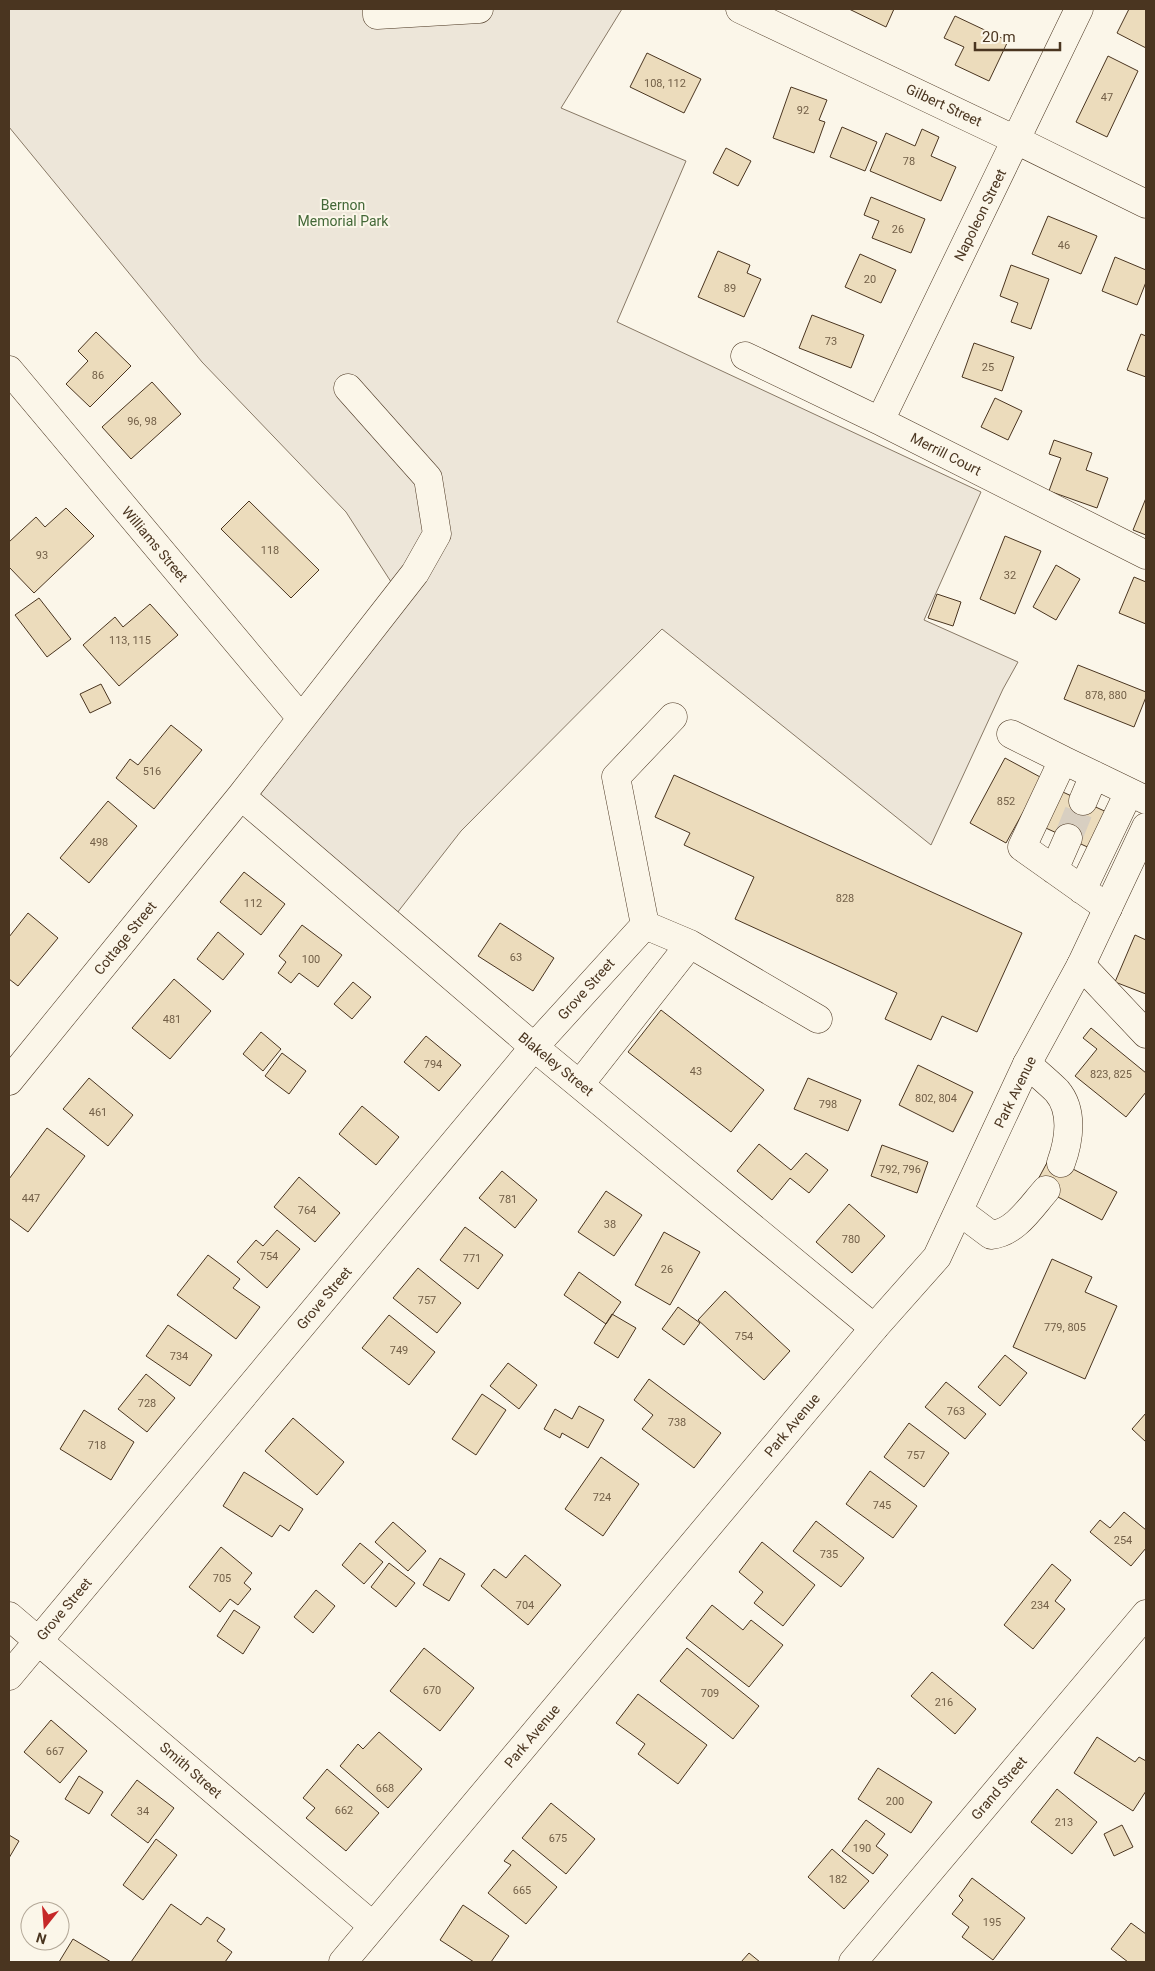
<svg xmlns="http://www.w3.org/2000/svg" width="1155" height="1971" font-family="Roboto,sans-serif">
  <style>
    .green { fill: #ede6d9; stroke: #887966 }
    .building { fill: #ecdcbc; stroke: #4a3520 }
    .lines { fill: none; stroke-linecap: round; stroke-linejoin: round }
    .minor-tunnel { stroke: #d8cfc1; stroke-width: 28; stroke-dasharray: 28 14; stroke-linecap: butt }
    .minor-casing { stroke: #4a3520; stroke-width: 29 }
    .major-casing { stroke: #4a3520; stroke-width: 29 }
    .minor { stroke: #fbf6e9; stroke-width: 28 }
    .major { stroke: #fbf6e9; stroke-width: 28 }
    .labels { text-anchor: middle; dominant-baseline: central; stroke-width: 4; stroke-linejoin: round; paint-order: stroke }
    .number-label { font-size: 11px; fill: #725f47 }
    .street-label { font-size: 14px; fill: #4a3520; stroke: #fbf6e9 }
    .park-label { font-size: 14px; fill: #436837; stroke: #fbf6e9 }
  </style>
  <rect width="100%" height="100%" fill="#fbf6e9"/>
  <path class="green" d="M9,9H622L561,108L686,161L617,322L981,492L924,620L1018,662L1003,689L931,845L662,629L461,831L390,922L256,800L404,602L346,512L202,362L9,127Z"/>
  <path class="building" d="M849,9H894L886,27Z
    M1129,9H1146V48L1117,33Z
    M955,16L1008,41L989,81L955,65L964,47L944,38Z
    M647,53L701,79L684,113L630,87Z
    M1108,56L1138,71L1107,137L1076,122Z
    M791,87L827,100L819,120L825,122L814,153L773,138Z
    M842,127L877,142L865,171L830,157Z
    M922,129L939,137L931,156L956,167L941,201L870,171L886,133L915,146Z
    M726,148L751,161L738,186L713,173Z
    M871,197L925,219L911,253L872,238L879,221L864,215Z
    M1048,216L1097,236L1081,274L1032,254Z
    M718,251L750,265L747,273L761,279L744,317L698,297Z
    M860,254L896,270L881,303L845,287Z
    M1115,257L1146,270V282L1137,305L1102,291Z
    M1011,265L1049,279L1031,329L1011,322L1018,303L1000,296Z
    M812,315L864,335L851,368L799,348Z
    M96,332L131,366L90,407L66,384L88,361L78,351Z
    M1141,334L1146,336V377L1127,370Z
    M974,343L1014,357L1002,391L962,377Z
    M152,382L181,414L131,459L102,427Z
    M995,398L1022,411L1008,440L981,427Z
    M1054,440L1092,453L1086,470L1108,478L1097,508L1049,491L1061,458L1049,454Z
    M1146,498V535L1133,530Z
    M249,501L319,570L291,598L221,529Z
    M66,508L94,536L34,593L9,567V542L36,517L45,527Z
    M1005,536L1041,551L1015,614L980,599Z
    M1056,565L1080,579L1056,620L1033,607Z
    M1134,577L1146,582V624L1119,613Z
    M937,594L961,602L953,626L928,618Z
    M39,598L71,639L47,657L15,615Z
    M150,604L178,635L119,686L83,645L115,617L123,627Z
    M1078,665L1146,692V697L1134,727L1064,699Z
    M101,684L111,703L90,713L80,694Z
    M171,725L202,750L154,809L116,778L130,759L138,765Z
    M1005,758L1042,778L1006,843L970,823Z
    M674,775L1022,933L977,1032L942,1016L931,1040L885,1019L897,993L735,919L754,877L684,845L690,833L655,817Z
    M1054,788L1111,814L1094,850L1037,824Z
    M108,801L137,826L89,883L60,858Z
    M244,872L285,904L261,935L220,902Z
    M28,913L58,938L18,986L9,979V937Z
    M500,923L554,958L533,991L478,956Z
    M302,925L342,955L318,987L299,973L291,983L278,973L286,962L279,956Z
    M218,932L244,954L223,980L197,959Z
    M1135,935L1146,940V994L1115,982Z
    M174,979L211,1011L170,1059L132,1028Z
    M353,982L371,997L352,1019L334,1004Z
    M661,1010L764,1090L731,1132L628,1052Z
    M1091,1028L1146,1073V1092L1126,1117L1075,1076L1097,1049L1083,1038Z
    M261,1032L281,1049L263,1071L243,1054Z
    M426,1036L461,1065L439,1091L404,1062Z
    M282,1053L306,1071L289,1094L265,1076Z
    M918,1065L973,1092L953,1132L899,1105Z
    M89,1078L133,1115L108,1146L63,1109Z
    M808,1078L861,1100L848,1131L794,1109Z
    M362,1106L399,1137L376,1165L339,1134Z
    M47,1128L85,1156L28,1232L9,1218V1179Z
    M759,1144L791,1170L806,1153L828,1170L809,1193L790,1178L772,1200L737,1171Z
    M882,1145L928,1162L917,1193L871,1176Z
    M1050,1157L1117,1192L1102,1220L1035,1185Z
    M502,1171L537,1200L515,1228L479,1198Z
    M299,1177L340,1213L315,1242L274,1207Z
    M606,1191L642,1215L614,1256L578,1232Z
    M849,1204L885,1236L852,1273L816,1242Z
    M465,1227L503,1255L478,1289L440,1260Z
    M277,1230L300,1249L267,1288L237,1262L256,1240L263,1246Z
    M664,1232L700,1252L670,1305L635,1285Z
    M208,1255L240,1279L233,1288L260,1307L236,1339L177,1295Z
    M1052,1259L1092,1277L1085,1292L1117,1306L1085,1379L1013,1347Z
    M418,1268L461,1303L437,1333L393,1298Z
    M579,1272L621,1302L606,1324L564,1295Z
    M725,1291L790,1351L764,1380L698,1320Z
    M678,1307L700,1323L684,1345L662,1329Z
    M612,1314L636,1328L618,1358L594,1343Z
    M389,1315L435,1352L409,1385L362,1348Z
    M168,1325L212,1355L190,1386L146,1356Z
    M1005,1355L1027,1373L1000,1406L978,1387Z
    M508,1363L537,1385L519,1409L490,1386Z
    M146,1374L175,1398L147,1432L118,1409Z
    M649,1379L721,1433L694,1468L642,1429L653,1415L634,1400Z
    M946,1382L986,1414L965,1439L925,1407Z
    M482,1394L506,1410L476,1455L452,1439Z
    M579,1406L604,1420L588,1448L562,1433L560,1438L544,1429L555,1409L572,1419Z
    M84,1410L134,1442L111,1480L60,1449Z
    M1146,1413V1442L1132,1429Z
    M293,1418L344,1462L317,1495L265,1451Z
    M909,1423L949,1453L924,1487L884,1457Z
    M601,1457L639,1484L603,1536L565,1509Z
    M870,1471L917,1506L893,1538L846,1504Z
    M244,1472L303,1509L289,1531L280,1525L272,1537L223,1506Z
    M1124,1512L1146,1530V1548L1131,1566L1090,1532L1100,1520L1110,1528Z
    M816,1521L864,1558L841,1587L793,1551Z
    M393,1522L426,1551L408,1571L375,1542Z
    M762,1542L815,1585L783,1626L754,1603L763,1592L739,1572Z
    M360,1543L383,1562L364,1584L342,1565Z
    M221,1547L252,1573L244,1583L251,1589L238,1605L230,1599L220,1612L189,1587Z
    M525,1555L561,1585L528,1625L481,1586L494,1569L506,1578Z
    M440,1558L465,1574L449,1601L423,1585Z
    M389,1563L415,1583L396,1607L371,1587Z
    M1052,1564L1071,1580L1055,1601L1065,1609L1033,1649L1004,1625Z
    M316,1590L335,1606L313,1633L294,1617Z
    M712,1605L743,1630L751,1620L783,1645L749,1687L686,1638Z
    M234,1610L260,1627L243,1654L217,1636Z
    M424,1648L474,1688L440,1731L390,1691Z
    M687,1648L759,1706L733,1739L660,1681Z
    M932,1672L976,1709L955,1734L911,1696Z
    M638,1694L707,1745L678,1784L638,1754L645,1744L616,1723Z
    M51,1720L87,1751L60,1783L24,1752Z
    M379,1732L422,1769L388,1808L340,1766L358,1744L363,1749Z
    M1097,1737L1135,1762L1139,1757L1146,1761V1791L1133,1811L1074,1773Z
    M878,1768L932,1802L911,1833L858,1799Z
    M327,1769L379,1813L346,1851L306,1818L315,1808L303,1798Z
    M79,1776L103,1792L89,1814L65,1799Z
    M137,1780L174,1808L148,1843L111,1815Z
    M1057,1789L1097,1822L1072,1854L1031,1822Z
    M551,1803L595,1839L566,1874L522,1838Z
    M866,1820L885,1834L876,1846L888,1855L873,1874L842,1851Z
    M1122,1825L1133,1847L1114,1856L1104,1834Z
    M9,1835L19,1841L9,1858Z
    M156,1839L177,1855L143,1900L123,1885Z
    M832,1849L869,1881L844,1909L808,1877Z
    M513,1850L557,1887L526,1924L488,1893L511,1865L504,1861Z
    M972,1878L1025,1918L993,1960L962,1937L969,1927L952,1914L963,1900L959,1896Z
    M171,1904L201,1925L207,1917L225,1929L217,1941L232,1952L225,1962H131Z
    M463,1905L509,1936L491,1962H474L440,1940Z
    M1131,1923L1146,1934V1962H1128L1111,1949Z
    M73,1939L111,1962H59Z
    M749,1953L760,1962H741Z"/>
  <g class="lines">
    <path class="minor-tunnel" d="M1068,838L1083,801"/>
    <defs>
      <path id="minor" d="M377,9V15L479,9
        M740,9L1016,140L1146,204
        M745,356L880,421L1146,555
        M9,370L301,718
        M880,421L1079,9
        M673,717L616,777L645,925L690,944L818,1019
        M1011,734L1063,760
        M241,796L534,1047L874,1328
        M1083,801L1094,775
        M1054,870L1068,838
        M1082,890L1129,792
        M1108,908L1022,847L1063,760L1146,800
        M1081,965L1146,1034
        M1027,1064C1037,1073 1048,1082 1057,1091C1074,1111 1069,1141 1061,1163
        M9,1081L241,796L415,573L437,534L428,478L348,388
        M580,1084L690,944
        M959,1211L991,1235C1015,1233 1031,1207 1046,1190
        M9,1616L373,1926
        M9,1676L534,1047L645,925
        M853,1962L1146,1614"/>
      <path id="major" d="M343,1962L874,1328L937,1257L1027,1064L1081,965L1146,827"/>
    </defs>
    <use href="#minor" class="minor-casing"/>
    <use href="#major" class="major-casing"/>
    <use href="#minor" class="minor"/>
    <use href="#major" class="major"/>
  </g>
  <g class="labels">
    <g class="number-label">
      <text x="665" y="83">108, 112</text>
      <text x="1107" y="97">47</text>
      <text x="803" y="110">92</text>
      <text x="909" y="161">78</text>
      <text x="898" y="229">26</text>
      <text x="1064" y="245">46</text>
      <text x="870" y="279">20</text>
      <text x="730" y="288">89</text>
      <text x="831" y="341">73</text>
      <text x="988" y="367">25</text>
      <text x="98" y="375">86</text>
      <text x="142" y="421">96, 98</text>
      <text x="270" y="550">118</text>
      <text x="42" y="555">93</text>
      <text x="1010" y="575">32</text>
      <text x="130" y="640">113, 115</text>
      <text x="1106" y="695">878, 880</text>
      <text x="152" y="771">516</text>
      <text x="1006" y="801">852</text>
      <text x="99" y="842">498</text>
      <text x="845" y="898">828</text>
      <text x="253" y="903">112</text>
      <text x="516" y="957">63</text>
      <text x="311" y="959">100</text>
      <text x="172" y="1019">481</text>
      <text x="433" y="1064">794</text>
      <text x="696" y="1071">43</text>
      <text x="1111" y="1074">823, 825</text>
      <text x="936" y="1098">802, 804</text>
      <text x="828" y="1104">798</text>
      <text x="98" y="1112">461</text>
      <text x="900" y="1169">792, 796</text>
      <text x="31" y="1198">447</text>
      <text x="508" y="1199">781</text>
      <text x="307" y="1210">764</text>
      <text x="610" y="1224">38</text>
      <text x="851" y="1239">780</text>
      <text x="269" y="1256">754</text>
      <text x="472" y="1258">771</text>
      <text x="667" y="1269">26</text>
      <text x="427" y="1300">757</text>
      <text x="1065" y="1327">779, 805</text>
      <text x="744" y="1336">754</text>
      <text x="399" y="1350">749</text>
      <text x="179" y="1356">734</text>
      <text x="147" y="1403">728</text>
      <text x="956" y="1411">763</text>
      <text x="677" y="1422">738</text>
      <text x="97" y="1445">718</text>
      <text x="916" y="1455">757</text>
      <text x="602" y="1497">724</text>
      <text x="882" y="1505">745</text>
      <text x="1123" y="1540">254</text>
      <text x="829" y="1554">735</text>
      <text x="222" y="1578">705</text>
      <text x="525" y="1605">704</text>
      <text x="1040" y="1605">234</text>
      <text x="432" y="1690">670</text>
      <text x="710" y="1693">709</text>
      <text x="944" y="1702">216</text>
      <text x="55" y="1751">667</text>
      <text x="385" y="1788">668</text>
      <text x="895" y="1801">200</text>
      <text x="344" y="1810">662</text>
      <text x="143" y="1811">34</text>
      <text x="1064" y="1822">213</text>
      <text x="558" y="1838">675</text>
      <text x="862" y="1848">190</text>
      <text x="838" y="1879">182</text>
      <text x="522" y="1890">665</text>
      <text x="992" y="1922">195</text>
    </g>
    <g class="street-label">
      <text transform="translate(944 105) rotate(25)">Gilbert Street</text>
      <text transform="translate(980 215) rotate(-64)">Napoleon Street</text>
      <text transform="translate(946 454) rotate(27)">Merrill Court</text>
      <text transform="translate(155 544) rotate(50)">Williams Street</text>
      <text transform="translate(125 938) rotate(-51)">Cottage Street</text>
      <text transform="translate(586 989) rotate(-48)">Grove Street</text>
      <text transform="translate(556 1064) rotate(39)">Blakeley Street</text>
      <text transform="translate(1015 1092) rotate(-64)">Park Avenue</text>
      <text transform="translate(324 1298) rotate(-50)">Grove Street</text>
      <text transform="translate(792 1425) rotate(-50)">Park Avenue</text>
      <text transform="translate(64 1609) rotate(-50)">Grove Street</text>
      <text transform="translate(532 1736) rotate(-50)">Park Avenue</text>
      <text transform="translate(191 1770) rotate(41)">Smith Street</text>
      <text transform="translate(999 1788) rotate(-50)">Grand Street</text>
    </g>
    <g class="park-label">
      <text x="343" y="205">Bernon<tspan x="343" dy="16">Memorial Park</tspan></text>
    </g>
  </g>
  <rect width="1155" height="1971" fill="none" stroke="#4a3520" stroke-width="20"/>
  <g transform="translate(45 1926) rotate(197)"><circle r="24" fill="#fbf6e9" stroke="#b4a999"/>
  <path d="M0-4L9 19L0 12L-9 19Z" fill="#c62828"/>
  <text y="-8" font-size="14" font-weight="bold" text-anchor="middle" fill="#4a3520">N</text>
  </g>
  <path d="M975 42v8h85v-8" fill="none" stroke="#4a3520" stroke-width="2.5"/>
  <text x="982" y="42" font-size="15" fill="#4a3520" stroke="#fbf6e9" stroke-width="4" paint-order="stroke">20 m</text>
</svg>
